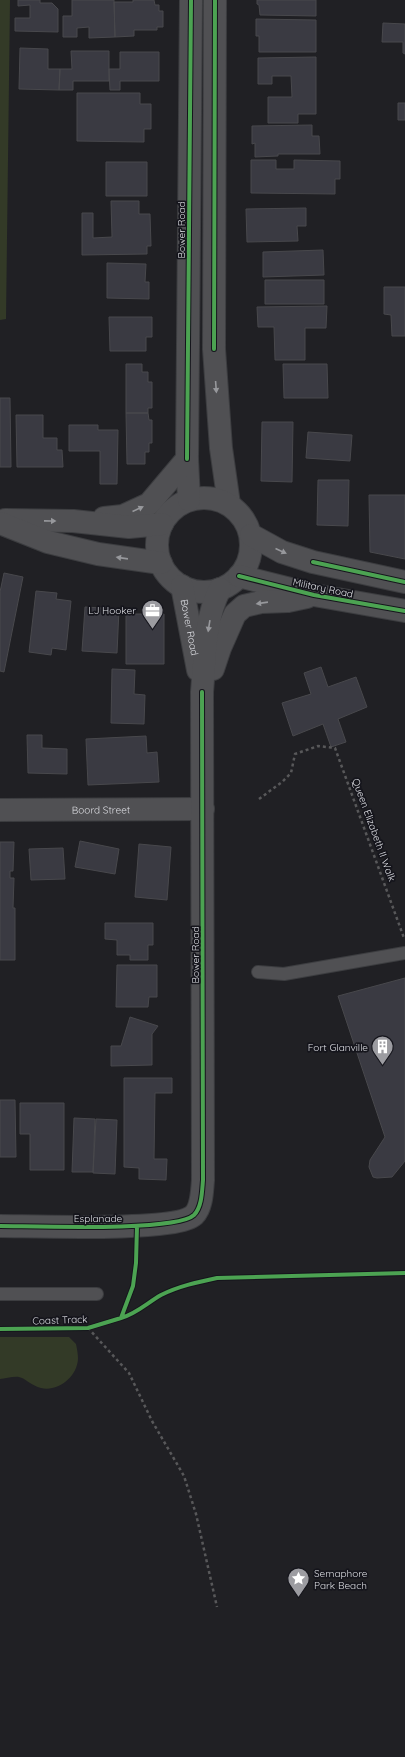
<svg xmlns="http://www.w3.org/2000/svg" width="405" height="1757" font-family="Quicksand,sans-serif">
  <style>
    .green { fill: #333a27 }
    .building { fill: #3a3a42; stroke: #48484c }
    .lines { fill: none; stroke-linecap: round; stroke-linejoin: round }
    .lane-casing { stroke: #3c3d40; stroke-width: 14 }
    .street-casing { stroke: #3c3d40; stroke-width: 24 }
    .secondary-casing { stroke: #3c3d40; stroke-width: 24 }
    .path { stroke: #58585a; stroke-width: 2.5; stroke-dasharray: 3 3; stroke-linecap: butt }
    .lane { stroke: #505053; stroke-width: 12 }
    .street { stroke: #505053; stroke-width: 22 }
    .secondary { stroke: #505053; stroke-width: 22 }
    .cycleway-casing { stroke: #15151c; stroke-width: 6 }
    .cycleway { stroke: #4ca352; stroke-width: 4 }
    .oneway { fill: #97989c }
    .labels { text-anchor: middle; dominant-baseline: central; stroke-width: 3.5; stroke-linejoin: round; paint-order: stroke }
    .street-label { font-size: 10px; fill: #dedfe4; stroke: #15151c }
    .poi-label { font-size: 10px; fill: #dedfe4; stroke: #15151c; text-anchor: end }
  </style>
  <rect width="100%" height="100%" fill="#202024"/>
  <path class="green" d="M0,0H10L6,319L0,320Z
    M0,1337H69L76,1344C77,1349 78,1354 78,1359C77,1377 58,1392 41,1388C32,1386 25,1378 19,1377C13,1376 5,1379 0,1379Z"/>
  <path class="building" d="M18,0H40V3H52L58,9V32L15,31V18H30V5L18,6Z
    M72,0H114L115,37L89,38V27L77,28V37H63V16H72Z
    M133,0H154L155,5H159V11H163V27H157V30H134V36L115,37L114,2H133Z
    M257,0H316V16L260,15L259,5L257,4Z
    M256,19L316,20V52H259V36H256Z
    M383,23L405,24V54L403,53V42H382Z
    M20,48L48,49V69H60L59,90L19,89Z
    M71,51H109V81H73V90H59L60,69H72Z
    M120,52H159V81H120V90H110L109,69H120Z
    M316,57V114H298V123H268V97H292L291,76H272V84H258V58Z
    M77,93H140V104H151V129H144V142L77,141Z
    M398,103H405V120H398Z
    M312,125V136H319L320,154H278V156L255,157V143L252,144V126Z
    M251,160H276V169H294V160L340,161V179H335V194L251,193Z
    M106,162H147V196H106Z
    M111,201H139V214H150L151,246H147V254L82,255V213H93V238L112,237Z
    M306,208V226H297L298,241L247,242L246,209Z
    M323,250L324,275L263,277V252Z
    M107,263L146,264L145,282H149V299L107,298Z
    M265,280H324V304H265Z
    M384,287H405V336H392L391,315L384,314Z
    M327,306L326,328H305V360H275L274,327H258L257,307Z
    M109,317H152V337H146V351H110Z
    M126,364H142V372H148V382H152V408H148V413H126Z
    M283,364H327L328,398H284Z
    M0,398H10L11,467H0Z
    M126,413H148L149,420H152V443H149V452H145V464H127Z
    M16,415H43V438H57V450H62L63,467H17Z
    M262,422H293L292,482L261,481Z
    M69,425H98V430H118L117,484H100V451H69Z
    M308,432L352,435L350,461L306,458Z
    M318,480H349L348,526L317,525Z
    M369,495H405V559L370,552Z
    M4,573L23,577L4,672L0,671V592Z
    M36,591L57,593L56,599L71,601L66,650L52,648L51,655L29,652Z
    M85,607L119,609L117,653L82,651Z
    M126,614H164V664H126Z
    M321,667L328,687L356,677L367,707L338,719L346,742L331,747L323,724L293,736L282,703L311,694L304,673Z
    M112,669L135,670L134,694L145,695L144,724L111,723Z
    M27,735H42V748L67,749V774L28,773Z
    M146,736L147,753L157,752L159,782L88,785L86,739Z
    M80,841L119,849L115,874L75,867Z
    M0,842H14L13,871H10V878H14L13,908H15V960H0Z
    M139,844L171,847L167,900L135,897Z
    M63,848L65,879L31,880L29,849Z
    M105,923H153V945H148V960H130V955H117V940L105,939Z
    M117,965H157V997H149L148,1007H116Z
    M405,978V1161L392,1177L377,1178L373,1177L369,1167L370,1160L385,1137L338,996Z
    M130,1017L158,1026L152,1034V1065L111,1066V1046H121Z
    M124,1078H172V1093H155L154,1159H167L166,1180L139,1179V1168L124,1167Z
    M0,1100H15L16,1157H0Z
    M20,1103H64V1170H30V1134H20Z
    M74,1118L95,1119L93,1172H72Z
    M96,1119L117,1120L115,1174L93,1173Z"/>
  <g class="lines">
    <defs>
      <path id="lane" d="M258,972L284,974L405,953
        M0,1294H97"/>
      <g id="street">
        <path id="s1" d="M0,810L203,809"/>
      </g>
      <g id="secondary">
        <path d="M215,0L214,349L221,448L229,504"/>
        <circle cx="204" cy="545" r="47"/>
        <path d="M189,500L187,459L191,0"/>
        <path d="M104,518L123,516L149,504L187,459"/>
        <path d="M5,520L73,521L129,527L162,524"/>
        <path d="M0,523L48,542L98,554L161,563"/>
        <path d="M251,535L282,552L313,562L405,582"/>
        <path d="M239,576L314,595L405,611"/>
        <path id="s2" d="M182,586L198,670"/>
        <path d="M213,669L220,648L235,614L244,606L261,602L288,601L307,597"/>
        <path d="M0,1226C31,1226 176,1232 194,1215C202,1207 202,1191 203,1180L202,692C205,659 204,620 220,589"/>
      </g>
    </defs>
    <use href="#lane" class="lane-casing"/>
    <use href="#street" class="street-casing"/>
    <use href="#secondary" class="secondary-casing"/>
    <path class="path" d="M259,799L282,782L291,773L295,754L318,746L335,748L404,938
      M88,1328L129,1373L152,1421L184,1476L196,1514L217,1607"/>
    <use href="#lane" class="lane"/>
    <use href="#street" class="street"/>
    <use href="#secondary" class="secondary"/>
    <defs>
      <path id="cycleway" d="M214,349L215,0
        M187,459L191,0
        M313,562L405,582
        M239,576L314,595L405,611
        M0,1226C31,1226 176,1232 194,1215C202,1207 202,1191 203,1180L202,692
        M121,1318C136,1314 147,1303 161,1295C179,1286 198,1282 217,1278L405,1273
        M0,1329L88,1328L121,1318L133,1286L136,1263L137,1226"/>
    </defs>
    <use href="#cycleway" class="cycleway-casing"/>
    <use href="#cycleway" class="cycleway"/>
  </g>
  <defs><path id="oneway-solid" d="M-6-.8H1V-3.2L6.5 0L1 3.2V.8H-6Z"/></defs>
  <g class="oneway">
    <use href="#oneway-solid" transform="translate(216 387) rotate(86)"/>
    <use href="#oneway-solid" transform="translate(138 509) rotate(-24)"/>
    <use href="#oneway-solid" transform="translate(50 521) rotate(1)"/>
    <use href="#oneway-solid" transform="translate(281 551) rotate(24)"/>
    <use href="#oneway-solid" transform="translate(122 558) rotate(-172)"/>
    <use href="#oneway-solid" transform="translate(262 603) rotate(172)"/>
    <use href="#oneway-solid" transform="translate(209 626) rotate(99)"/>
  </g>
  <defs>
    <symbol id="office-pin" viewBox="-11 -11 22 30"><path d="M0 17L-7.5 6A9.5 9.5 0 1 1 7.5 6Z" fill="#9c9ca1" stroke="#15151c"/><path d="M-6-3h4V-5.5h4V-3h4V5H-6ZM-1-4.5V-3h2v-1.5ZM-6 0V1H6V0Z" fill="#fff"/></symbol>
    <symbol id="building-pin" viewBox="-11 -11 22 30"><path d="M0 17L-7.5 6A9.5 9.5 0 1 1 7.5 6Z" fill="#9c9ca1" stroke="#15151c"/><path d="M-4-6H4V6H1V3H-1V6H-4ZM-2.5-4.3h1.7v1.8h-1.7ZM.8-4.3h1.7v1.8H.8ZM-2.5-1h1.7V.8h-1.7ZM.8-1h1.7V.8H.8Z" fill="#fff"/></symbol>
    <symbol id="sight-pin" viewBox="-11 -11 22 30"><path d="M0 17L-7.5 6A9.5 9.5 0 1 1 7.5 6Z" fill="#9c9ca1" stroke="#15151c"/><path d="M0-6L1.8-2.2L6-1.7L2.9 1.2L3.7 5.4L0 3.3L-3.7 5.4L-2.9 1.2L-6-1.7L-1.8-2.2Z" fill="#fff"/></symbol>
  </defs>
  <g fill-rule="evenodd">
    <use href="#office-pin" x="140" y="598" width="25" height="34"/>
    <use href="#building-pin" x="370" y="1034" width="25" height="34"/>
    <use href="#sight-pin" x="286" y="1566" width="25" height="34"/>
  </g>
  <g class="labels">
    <g class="street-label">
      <text transform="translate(181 230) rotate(-90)">Bower Road</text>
      <text transform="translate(323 588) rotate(12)">Military Road</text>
      <text stroke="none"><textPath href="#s2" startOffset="42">Bower Road</textPath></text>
      <text stroke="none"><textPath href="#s1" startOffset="101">Boord Street</textPath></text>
      <text transform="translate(374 830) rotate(70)">Queen Elizabeth II Walk</text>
      <text transform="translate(195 955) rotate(-90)">Bower Road</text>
      <text x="98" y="1218">Esplanade</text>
      <text transform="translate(60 1320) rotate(-2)">Coast Track</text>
    </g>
    <g class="poi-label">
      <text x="136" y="610">LJ Hooker</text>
      <text x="368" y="1047">Fort Glanville</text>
      <text x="314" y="1573" text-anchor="start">Semaphore<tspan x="314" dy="12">Park Beach</tspan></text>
    </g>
  </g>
</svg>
